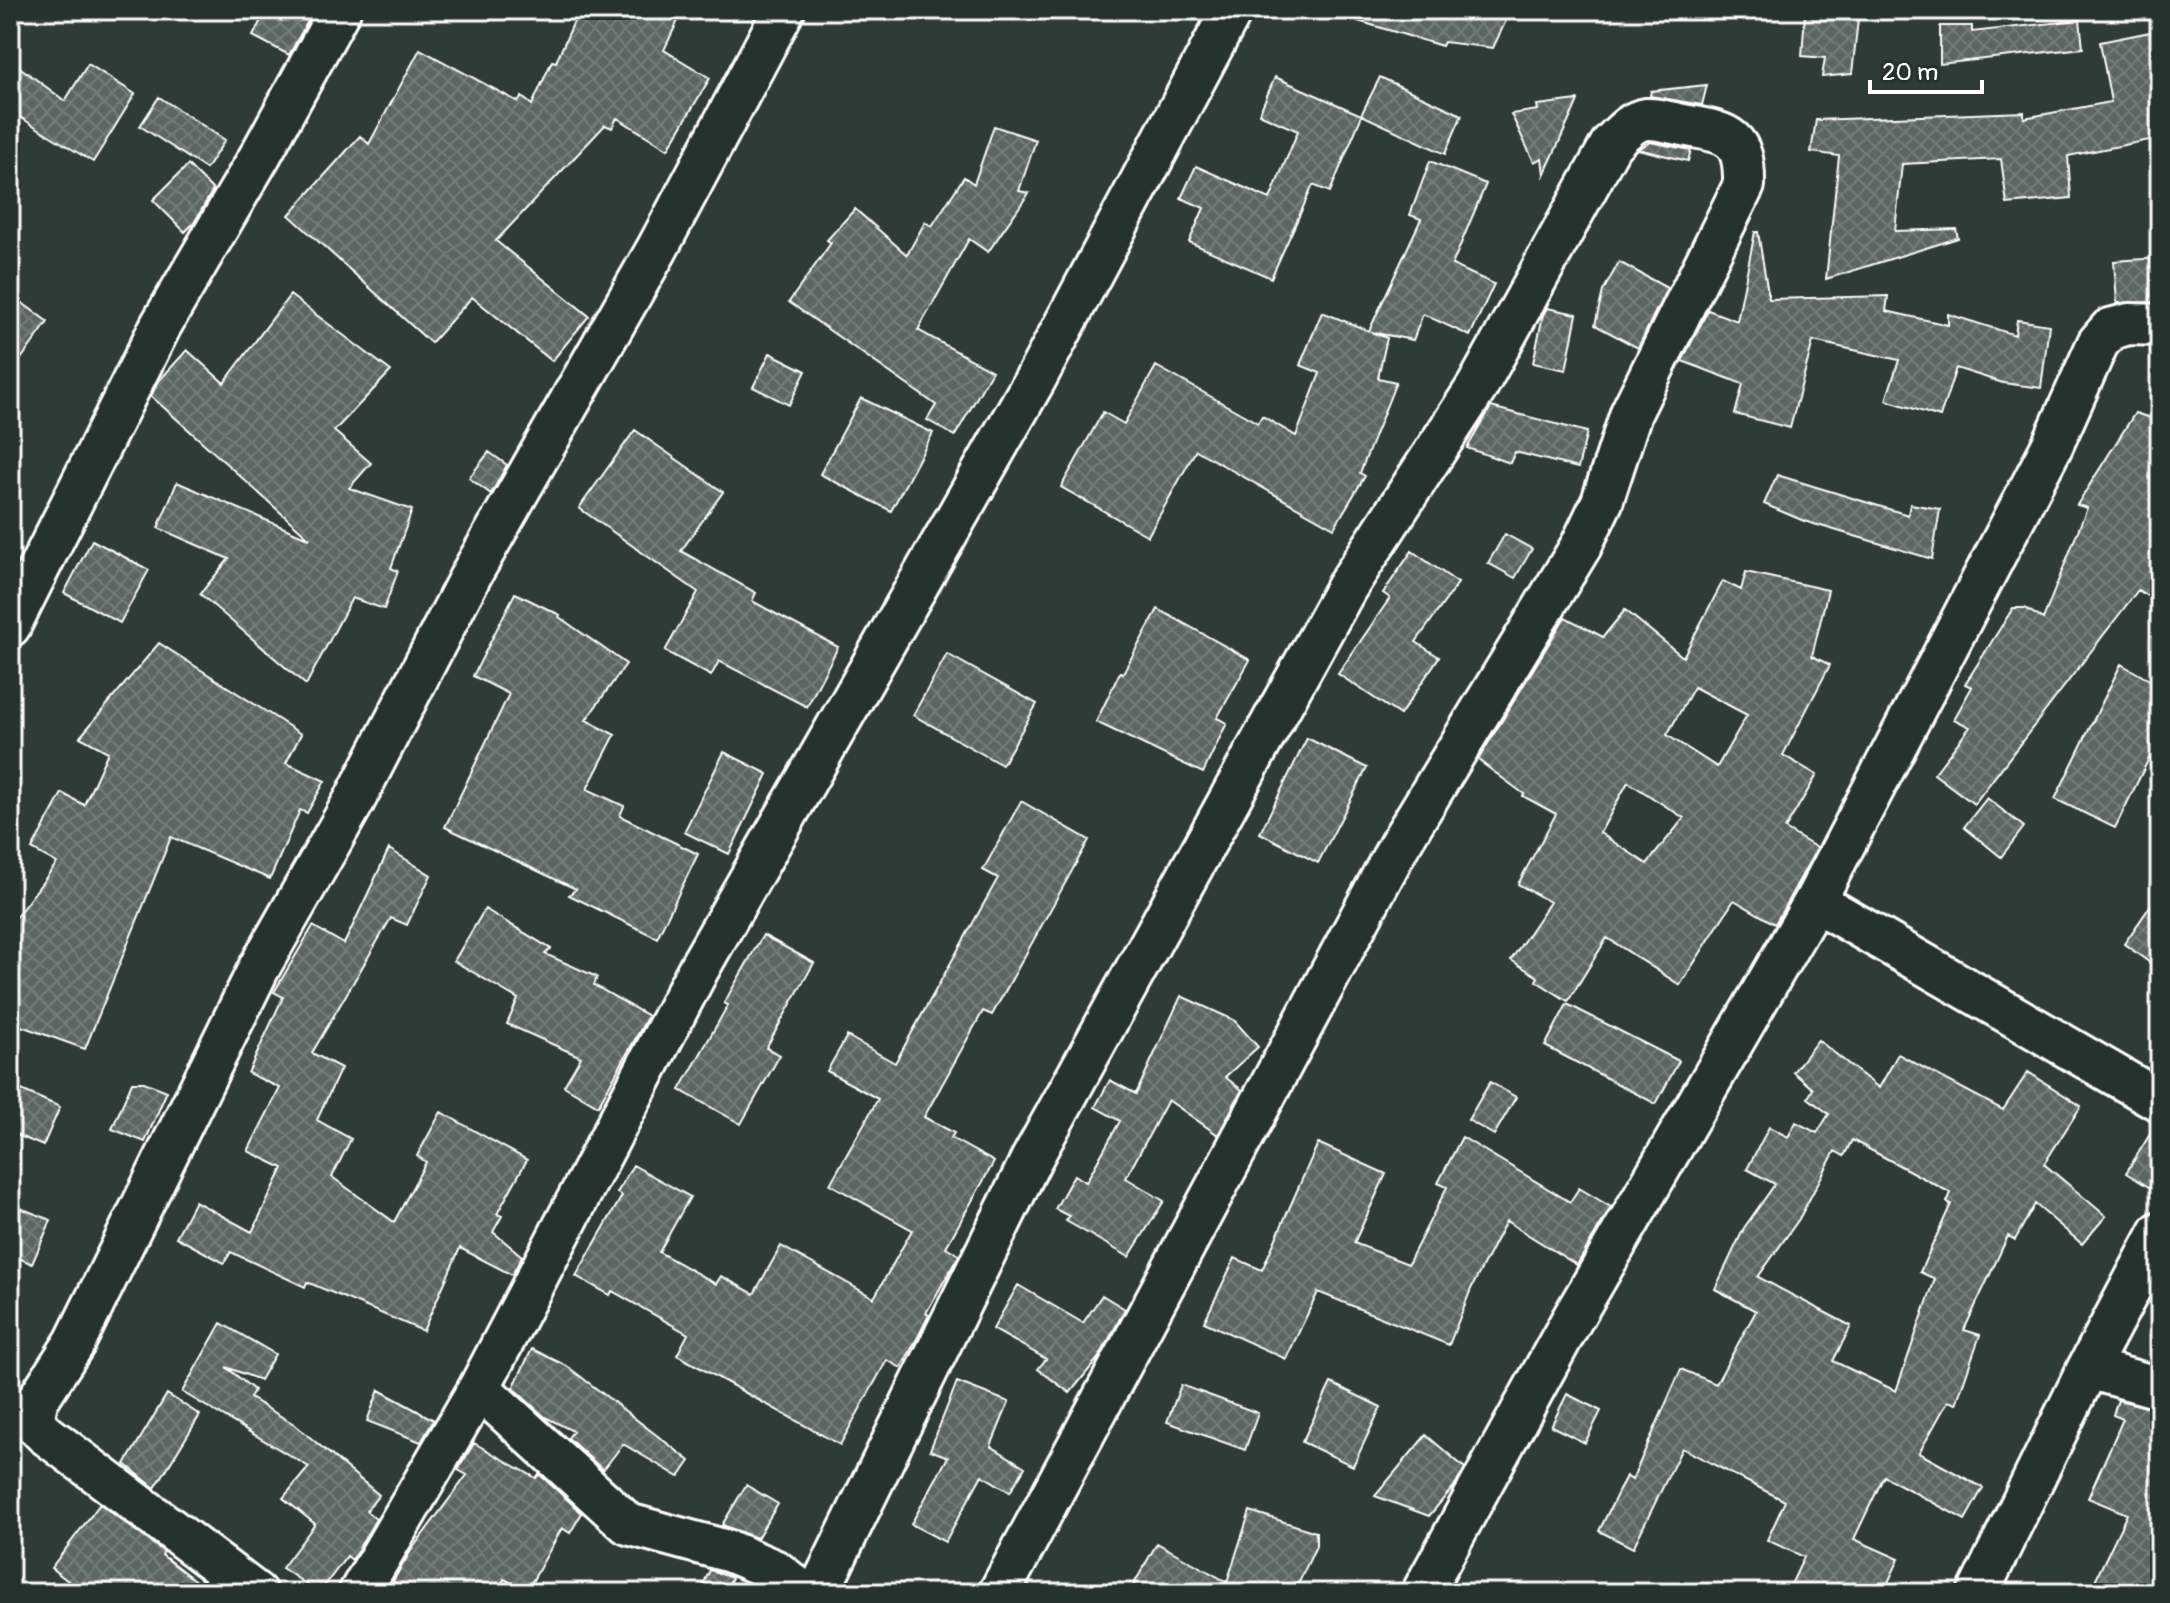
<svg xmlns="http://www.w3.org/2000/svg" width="2170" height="1603" font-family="Pangolin,sans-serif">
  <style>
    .building { fill: url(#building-cross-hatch); stroke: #fff; stroke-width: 2; fill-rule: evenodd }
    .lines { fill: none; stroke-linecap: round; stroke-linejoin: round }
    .minor-casing { stroke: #fff; stroke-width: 46 }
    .minor { stroke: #26332d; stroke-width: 40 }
  </style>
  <defs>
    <pattern id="building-cross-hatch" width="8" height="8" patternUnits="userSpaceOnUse" patternTransform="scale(2)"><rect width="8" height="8" fill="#5b6661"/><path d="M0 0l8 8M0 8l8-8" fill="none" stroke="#747d79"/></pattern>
  </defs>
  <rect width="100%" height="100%" fill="#2f3b35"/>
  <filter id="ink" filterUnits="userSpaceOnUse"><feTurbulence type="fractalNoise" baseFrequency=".0125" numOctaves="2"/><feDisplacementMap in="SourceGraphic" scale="16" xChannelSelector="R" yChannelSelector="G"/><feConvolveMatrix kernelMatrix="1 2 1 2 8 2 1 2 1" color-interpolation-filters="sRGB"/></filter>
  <g filter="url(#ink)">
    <path class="building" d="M266,10H314L289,55L253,36Z
      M579,10H683L664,50L710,78L668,149L617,118L612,128L605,125L496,241L589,316L552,361L472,297L431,343L289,215L360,136L369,144L420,49L518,102L522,97L532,105L552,61L556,62Z
      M1349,10H1511L1493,48L1444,42L1442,46L1348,18Z
      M1832,10H1859L1852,74L1822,77L1825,58L1802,56L1805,13L1831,15Z
      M2080,20L2083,48L1940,64V26H1972V32Z
      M2160,30V138L2068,156L2071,198L2007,204L2001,159L1902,164L1895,231L1956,229L1958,238L1826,279L1839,156L1811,152L1816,120L2024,112V118L2111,102L2100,42Z
      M10,60L65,101L88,64L135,94L93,162L10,111Z
      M1275,77L1361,115L1380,77L1462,115L1445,154L1362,115L1330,192L1313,185L1271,278L1189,242L1204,208L1181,198L1196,166L1270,199L1298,131L1259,114Z
      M1707,85L1702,105L1650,96L1651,91Z
      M159,97L225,140L206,169L140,126Z
      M1578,100L1576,105L1544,175L1542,158L1534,162L1511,114L1538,110L1537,105Z
      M994,126L1036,140L1019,191L1029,193L988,252L969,239L918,330L992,371L955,436L927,420L936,405L789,302L831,243L827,240L855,209L907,255L925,222L932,226L964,177L974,184Z
      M1650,142L1691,150L1688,161L1638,149Z
      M1430,161L1486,184L1452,265L1494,284L1470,336L1423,314L1413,340L1371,332L1387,338L1378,378L1396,382L1360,473L1365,476L1334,528L1196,450L1148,536L1061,487L1103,412L1124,424L1156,366L1258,423L1262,416L1296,436L1320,373L1300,365L1322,312L1369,331L1421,219L1410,215Z
      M188,165L213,190L194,223L185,232L153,200Z
      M1755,232H1758L1769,299L1888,296L1886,311L1948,325V314L2015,335L2017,320L2049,325L2041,388L2003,383L1956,368L1940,417L1886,400L1899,360L1813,341L1790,428L1735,414L1743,384L1682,361L1708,310L1737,321Z
      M2160,258V302L2117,303L2114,261Z
      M1619,262L1667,288L1638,348L1595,325L1603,291Z
      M10,294L48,322L10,374Z
      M290,295L391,371L334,431L371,463L349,488L412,510L391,568L398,571L384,609L352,598L306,685L200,594L229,559L158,528L177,482L310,539L151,396L158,382L187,350L224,383Z
      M1547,308L1577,314L1566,370L1533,363L1543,315Z
      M770,353L806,371L789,405L753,387Z
      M861,398L933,433L891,511L820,474Z
      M1491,407L1587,432L1578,468L1515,452L1510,463L1467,448Z
      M2135,413L2160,421V604L2138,590L1974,804L1934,774L1970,727L1954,719L1972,687L1965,684L2013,608H2025L2043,619L2087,508L2077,505Z
      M635,430L723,492L681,551L756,593L752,601L838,647L807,707L719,661L711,676L665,651L698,592L579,508Z
      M489,452L507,465L491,494L469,478Z
      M1777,475L1908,515L1910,504L1940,509L1932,559L1804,521L1764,504Z
      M1505,534L1532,549L1515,578L1488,563Z
      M92,540L149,570L120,623L64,593Z
      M1412,551L1458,583L1416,642L1439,657L1400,715L1338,674L1390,598L1383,593Z
      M1746,572L1828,590L1812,656L1830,665L1783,755L1817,775L1785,829L1817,848L1775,924L1734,900L1680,985L1607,938L1568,1001L1536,981L1538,977L1511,960L1550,902L1518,884L1556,814L1523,796L1524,794L1478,760L1565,617L1603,637L1625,610L1683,657L1723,581L1741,590ZM1694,687L1747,715L1717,767L1667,735ZM1628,782L1684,818L1647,864L1600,833Z
      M515,593L560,615L559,617L626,664L586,720L615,735L587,789L624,806L620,816L698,854L657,938L569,895L576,889L445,827L509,694L473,676Z
      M1158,609L1250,660L1217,718L1227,723L1203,773L1096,722L1120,672L1123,673Z
      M159,643L301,734L286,763L325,781L307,813L300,810L270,879L171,837L85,1049L10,1022V925L57,863L32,849L62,793L84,805L108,752L80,737Z
      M947,654L1037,704L1002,765L913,715Z
      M2121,664L2160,686V736L2115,828L2055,799Z
      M1307,738L1367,768L1318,863L1260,833Z
      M724,752L768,774L729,854L684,832Z
      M1987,798L2024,827L2001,857L1964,827Z
      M1021,801L1089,840L992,1015L983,1011L924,1117L954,1133L951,1138L994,1162L946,1247L959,1255L926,1313L929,1315L919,1335L901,1368L887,1360L840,1445L677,1355L688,1334L612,1291L610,1295L576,1276L622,1196L617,1193L633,1165L690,1197L659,1252L716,1284L721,1276L754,1294L781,1246L874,1298L912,1230L830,1184L878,1099L827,1071L847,1036L895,1063L998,878L983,870Z
      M389,849L431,875L407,925L391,918L312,1053L341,1068L317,1120L351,1139L332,1177L394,1222L426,1162L417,1156L441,1112L527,1160L497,1214L502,1216L493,1232L522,1256L512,1275L460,1248L423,1331L307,1282L305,1287L231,1252L224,1263L176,1237L195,1201L252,1232L283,1168L248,1151L280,1088L248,1073L283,997L274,992L313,926L344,944Z
      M2160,892V970L2124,944Z
      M485,909L551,949L545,954L597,977L594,985L648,1016L598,1106L564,1086L581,1057L507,1024L518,999L454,961Z
      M763,935L814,963L766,1048L780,1055L741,1124L680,1090L728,1005L724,1003Z
      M1181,996L1234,1020L1258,1047L1225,1077L1242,1090L1218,1135L1168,1100L1126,1178L1164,1201L1129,1257L1066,1221L1069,1216L1055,1209L1074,1175L1086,1182L1120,1121L1095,1107L1110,1080L1136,1094Z
      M1567,1004L1679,1061L1656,1104L1545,1046Z
      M1818,1040L1879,1088L1898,1054L2003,1110L2028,1072L2081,1106L2044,1164L2106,1216L2082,1244L2035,1204L2015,1240L2008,1236L1964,1330L1980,1335L1956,1404L1948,1401L1919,1453L1983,1488L1965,1520L1884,1476L1854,1539L1899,1559L1883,1593H1787L1804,1557L1767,1540L1785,1501L1682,1448L1633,1548L1599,1531L1626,1476L1632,1480L1681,1369L1716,1384L1756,1311L1715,1289L1744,1228L1775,1184L1747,1169L1769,1127L1788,1137L1796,1122L1817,1133L1829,1114L1808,1098L1813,1089L1793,1072ZM1852,1140L1951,1193L1947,1202L1951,1204L1920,1272L1935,1279L1896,1391L1833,1361L1851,1326L1758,1277L1799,1219L1835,1151L1844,1156Z
      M132,1082H144L167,1091L145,1142L112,1129Z
      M1490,1082L1516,1097L1494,1135L1468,1120Z
      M10,1085L60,1107L43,1146L10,1132Z
      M2157,1123L2160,1124V1194L2126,1173Z
      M1462,1137L1570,1202L1579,1188L1611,1207L1577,1265L1506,1221L1471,1289L1449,1345L1318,1292L1286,1359L1204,1322L1235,1258L1262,1270L1318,1143L1386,1174L1354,1243L1408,1264L1447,1187L1438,1183Z
      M10,1204L51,1220L32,1264L10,1254Z
      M1018,1285L1083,1323L1102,1295L1125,1309L1100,1356L1070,1393L1038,1369L1046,1359L993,1329Z
      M221,1323L275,1354L260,1380L226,1367L254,1390L250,1398L294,1424L379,1495L366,1511L376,1519L352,1560L347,1556L319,1593L282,1568L315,1524L283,1498L309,1467L182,1392Z
      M532,1349L567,1366L690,1461L679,1477L623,1444L603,1470L568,1438L573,1431L545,1417L513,1388Z
      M957,1382L1009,1402L991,1446L1025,1467L1010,1492L982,1475L945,1542L911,1524L948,1457L930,1450Z
      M1331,1383L1381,1407L1353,1466L1302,1442Z
      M1181,1385L1258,1413L1245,1450L1167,1422Z
      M379,1390L434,1420L421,1442L367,1421Z
      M167,1394L200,1415L155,1488L125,1464Z
      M1567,1394L1601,1411L1585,1443L1551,1426Z
      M2118,1400L2160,1410V1593H2089L2127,1514L2088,1498L2123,1419L2113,1415Z
      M1426,1435L1465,1468L1456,1484L1429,1516L1375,1496Z
      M474,1443L536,1478L539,1474L582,1513L570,1533L562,1528L527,1591L504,1579L498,1593H408L393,1581L412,1549L467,1475L458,1470Z
      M746,1485L778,1504L757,1538L722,1525Z
      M100,1504L164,1552L162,1555L211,1593H84L51,1568Z
      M1250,1511L1316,1532V1546L1294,1593H1129L1157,1543L1227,1582Z
      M710,1570L732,1578L723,1593H699Z"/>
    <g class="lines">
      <defs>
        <path id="minor" d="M10,626L161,325L261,154L340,10
          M1815,901L2160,1101
          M2088,1368L2160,1388
          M479,1388L628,1524L731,1552L776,1571L804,1593
          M256,1593L45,1434L33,1422L37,1401L75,1342L259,968L354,801L472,573L657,249L784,10
          M359,1593L479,1388L699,968L1036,378L1232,10
          M818,1593L1031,1160L1346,588L1477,387L1611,144C1621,134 1631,121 1646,119C1657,118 1672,123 1683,125C1727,133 1745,134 1744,185L1631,413L1602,502L1581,546L1398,847L999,1593
          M1422,1593L1570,1323L1815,901L2052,446L2098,343L2110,329L2129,324L2160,325
          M1978,1593L2088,1368L2160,1232"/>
      </defs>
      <use href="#minor" class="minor-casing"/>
      <use href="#minor" class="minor"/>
    </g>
  </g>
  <rect width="2170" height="1603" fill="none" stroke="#26332d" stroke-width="40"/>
  <rect x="20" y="20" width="2130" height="1563" fill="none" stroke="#fff" stroke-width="3" filter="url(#ink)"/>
  <path d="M1870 80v12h112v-12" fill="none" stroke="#ffffff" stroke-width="4"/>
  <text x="1882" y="80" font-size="24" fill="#ffffff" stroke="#26332d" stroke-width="6" paint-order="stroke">20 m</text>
</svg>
